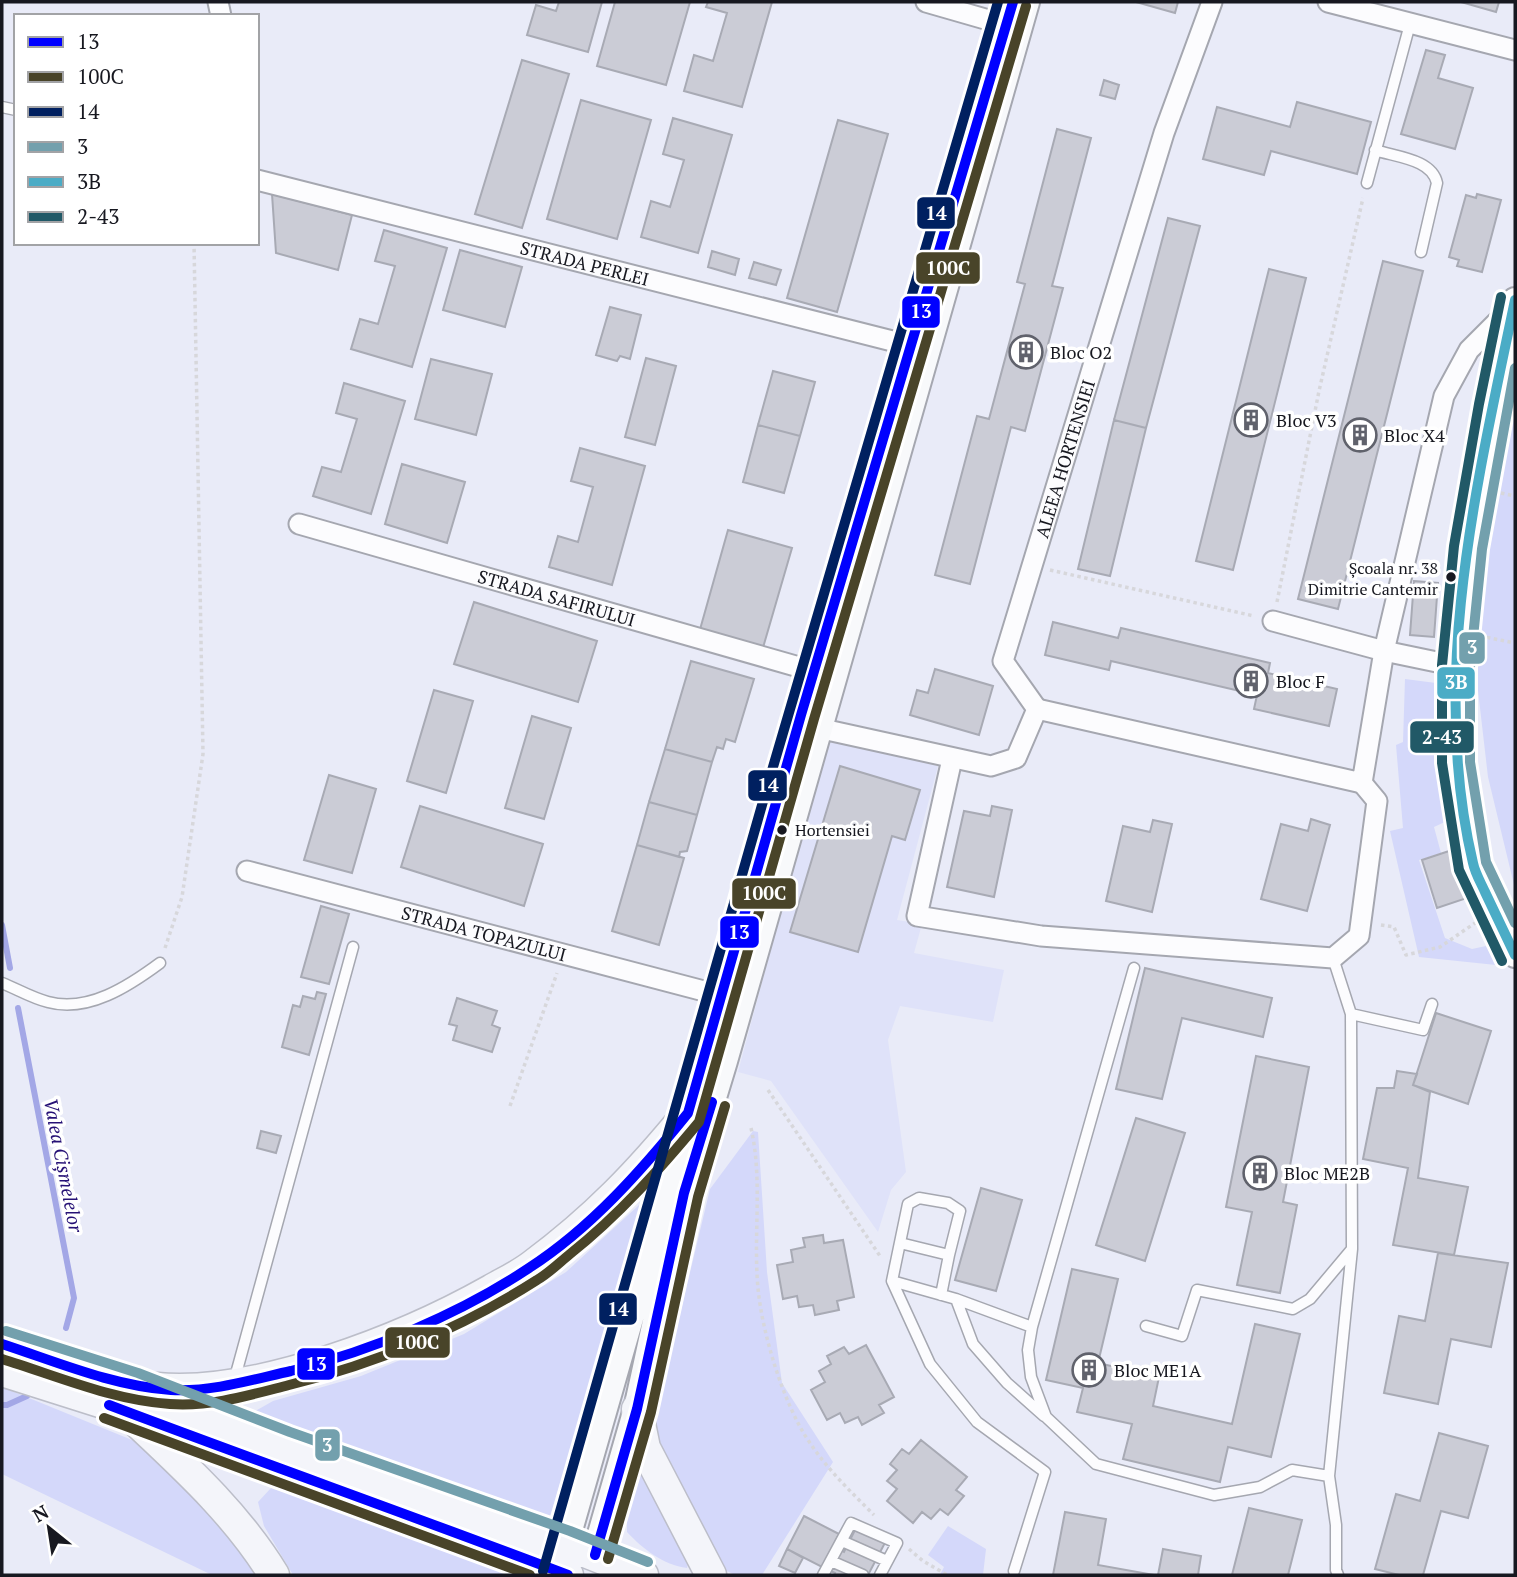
<svg xmlns="http://www.w3.org/2000/svg" width="1517" height="1577" font-family="'PT Serif',serif">
  <style>
    .built { fill: #dfe2f9 }
    .green { fill: #d4d8fa }
    .lines { fill: none; stroke-linecap: round; stroke-linejoin: round }
    .stream { stroke: #a3a7e6; stroke-width: 6 }
    .building { fill: #cbccd6; stroke: #a8aab4; stroke-width: 2 }
    .service-casing { stroke: #a5a7b0; stroke-width: 13 }
    .minor-casing { stroke: #a5a7b0; stroke-width: 23 }
    .tertiary-casing { stroke: #a5a7b0; stroke-width: 28 }
    .secondary-casing { stroke: #a5a7b0; stroke-width: 30 }
    .primary-casing { stroke: #bcbec9; stroke-width: 33 }
    .path { stroke: #d7d7db; stroke-width: 3.5; stroke-dasharray: 3.5 3.5; stroke-linecap: butt }
    .service { stroke: #fcfcfe; stroke-width: 10 }
    .minor { stroke: #fcfcfe; stroke-width: 19 }
    .tertiary { stroke: #fcfcfe; stroke-width: 24 }
    .secondary { stroke: #f8f9fb; stroke-width: 26 }
    .primary { stroke: #f4f5fa; stroke-width: 30 }
    .bus-1-casing { stroke: #fff; stroke-width: 16 }
    .bus-2-casing { stroke: #fff; stroke-width: 16 }
    .bus-3-casing { stroke: #fff; stroke-width: 16 }
    .bus-4-casing { stroke: #fff; stroke-width: 16 }
    .bus-5-casing { stroke: #fff; stroke-width: 16 }
    .bus-6-casing { stroke: #fff; stroke-width: 16 }
    .bus-1 { stroke: #00f; stroke-width: 10 }
    .bus-2 { stroke: #494429; stroke-width: 10 }
    .bus-3 { stroke: #002060; stroke-width: 10 }
    .bus-4 { stroke: #73a0ad; stroke-width: 10 }
    .bus-5 { stroke: #4bacc6; stroke-width: 10 }
    .bus-6 { stroke: #215967; stroke-width: 10 }
    .bus-dot { fill: #171820; stroke: #fff; stroke-width: 2.5 }
    .labels { text-anchor: middle; dominant-baseline: central; stroke-width: 7; stroke-linejoin: round; paint-order: stroke }
    .bus-label { font-size: 16px; fill: #171820; stroke: #fff; text-anchor: end }
    .street-label { font-size: 18px; fill: #171820; stroke: #fff }
    .poi-label { font-size: 18px; fill: #171820; stroke: #fff; text-anchor: start }
    .water-label { font-size: 19px; font-style: italic; fill: #251075; stroke: #fff }
    .line-badge { stroke: #fff; stroke-width: 2.5 }
    .badge-label { font-size: 19px; text-anchor: middle; font-weight: bold; fill: #fff }
  </style>
  <rect width="100%" height="100%" fill="#e9ebf8"/>
  <path class="built" d="M828,736L938,766L897,920L922,924L914,953L1004,970L993,1022L900,1006L888,1040L906,1172L891,1190L878,1232L771,1081L738,1072Z"/>
  <path class="green" d="M1509,404L1515,405V889L1488,777L1477,682L1479,616L1489,529Z
    M1405,679L1436,683V750L1447,821L1434,827L1441,853L1419,860L1445,938L1472,949L1486,946L1496,965L1419,957L1390,831L1403,828L1396,745L1403,742Z
    M753,1131L758,1132L767,1272L782,1383L833,1462L762,1575H735L717,1566L652,1431L710,1189Z
    M639,1205L645,1208L547,1526L254,1424L252,1413L273,1401L361,1376L464,1334L566,1272Z
    M2,1387L137,1442L183,1480L261,1575H212L2,1474Z
    M641,1463L689,1560L687,1568C663,1565 643,1549 627,1532V1509Z
    M286,1487L514,1570L516,1575H293L264,1526L258,1502L271,1488Z
    M948,1526L986,1549L983,1575H940L944,1567L928,1555Z"/>
  <g class="lines">
    <path class="stream" d="M2,925L10,968
      M18,1008L74,1298L66,1328
      M2,1405H7L27,1396"/>
  </g>
  <path class="building" d="M559,2H602L588,52L527,35L536,5L556,11Z
    M615,2H690L666,85L597,66Z
    M708,2H772L742,107L684,91L694,55L713,61L727,13L706,7Z
    M1136,2H1178L1175,13Z
    M1461,2H1499L1496,12Z
    M1426,50L1445,55L1438,78L1473,88L1455,149L1401,134Z
    M522,60L569,74L522,228L475,214Z
    M1104,80L1119,85L1115,99L1100,95Z
    M581,100L651,120L617,239L547,219Z
    M1297,102L1371,122L1357,174L1271,151L1264,175L1203,159L1217,107L1290,127Z
    M673,118L732,135L698,253L641,237L651,201L670,207L684,160L663,154Z
    M838,120L888,134L837,312L787,298Z
    M1057,129L1091,138L1052,286L1063,288L1025,431L1011,427L970,584L935,575L977,416L989,419L1025,284L1017,282Z
    M272,194L352,215L338,270L276,253Z
    M1477,194L1501,200L1482,272L1457,266L1459,260L1449,257L1466,195L1476,198Z
    M1168,218L1200,226L1146,428L1114,420Z
    M384,230L447,248L412,367L351,349L360,319L378,324L395,266L375,261Z
    M460,250L522,267L505,327L443,310Z
    M712,251L739,259L735,275L708,267Z
    M1383,261L1423,271L1338,609L1298,599Z
    M754,262L781,270L776,285L749,278Z
    M1269,269L1306,278L1233,570L1196,561Z
    M610,307L641,315L630,359L620,356L617,361L596,355Z
    M646,358L676,366L655,445L625,437Z
    M431,359L492,374L476,435L415,419Z
    M773,371L815,382L800,436L758,425Z
    M344,383L405,401L371,514L313,496L322,467L341,472L357,419L336,413Z
    M1114,420L1146,428L1110,576L1078,569Z
    M758,425L800,436L784,493L743,482Z
    M580,448L645,466L612,585L549,567L558,536L578,542L593,487L571,481Z
    M402,464L465,482L447,543L385,524Z
    M728,530L792,548L762,651L699,633Z
    M1414,581L1438,583L1434,637L1410,635Z
    M474,602L597,641L578,702L454,664Z
    M1053,622L1118,638L1121,628L1270,663L1268,673L1337,689L1329,726L1254,709L1257,695L1111,661L1109,670L1045,655Z
    M691,661L754,679L735,742L726,739L723,749L717,747L712,762L665,749Z
    M935,669L993,686L979,735L910,715L917,690L928,693Z
    M434,690L473,701L446,793L407,781Z
    M532,716L571,728L544,819L505,808Z
    M665,749L712,762L697,815L649,802Z
    M840,766L920,790L905,840L892,836L858,952L790,932Z
    M329,775L376,789L352,873L304,860Z
    M649,802L697,815L687,851L680,852L679,857L637,845Z
    M420,806L543,844L524,906L401,867Z
    M992,806L1012,810L994,897L947,887L964,811L990,816Z
    M1311,819L1330,825L1307,911L1261,899L1281,824L1308,831Z
    M1153,820L1172,824L1152,912L1106,901L1123,826L1150,832Z
    M637,845L684,858L659,945L612,931Z
    M1449,851L1467,898L1437,908L1422,860Z
    M321,906L349,914L329,984L301,977Z
    M1145,968L1272,998L1263,1037L1182,1018L1162,1099L1116,1089Z
    M317,992L326,994L309,1055L282,1047L293,1005L300,1007L303,996L315,999Z
    M457,998L497,1011L492,1025L500,1028L492,1052L453,1040L457,1026L449,1024Z
    M1436,1013L1491,1031L1468,1104L1413,1085Z
    M1256,1056L1309,1067L1283,1202L1297,1205L1280,1293L1237,1285L1252,1212L1226,1207Z
    M1397,1071L1417,1074L1413,1085L1430,1092L1418,1178L1468,1187L1454,1255L1393,1245L1408,1168L1363,1159L1377,1088H1394Z
    M1136,1118L1185,1133L1145,1261L1096,1245Z
    M261,1131L281,1136L276,1153L257,1148Z
    M981,1188L1022,1200L996,1291L955,1280Z
    M823,1235L824,1243L843,1240L854,1297L837,1301L839,1310L815,1315L813,1305L799,1307L797,1296L783,1299L777,1265L793,1262L791,1250L805,1247L803,1238Z
    M1438,1253L1508,1263L1491,1347L1451,1339L1438,1404L1384,1393L1399,1316L1425,1321Z
    M1072,1269L1118,1279L1098,1363L1159,1377L1153,1406L1232,1424L1255,1324L1300,1334L1271,1457L1228,1447L1220,1482L1123,1459L1132,1424L1077,1412L1083,1388L1046,1380Z
    M866,1345L894,1397L879,1405L884,1413L862,1425L858,1417L845,1423L840,1413L827,1420L811,1390L825,1382L819,1371L831,1364L827,1356L844,1347L849,1354Z
    M1439,1433L1488,1446L1468,1518L1441,1511L1423,1575H1399L1375,1569L1396,1494L1420,1501Z
    M921,1440L967,1477L956,1490L964,1496L948,1515L940,1509L931,1519L922,1512L913,1523L887,1501L897,1489L887,1481L897,1470L890,1464L902,1449L909,1454Z
    M1249,1508L1302,1520L1288,1575H1232Z
    M1065,1512L1106,1519L1098,1565L1154,1575H1053Z
    M804,1516L839,1534L822,1567L787,1549Z
    M858,1524L887,1539L868,1575H834L835,1573L822,1567L833,1546L844,1552Z
    M787,1549L803,1558L795,1573L779,1566Z
    M1163,1549L1201,1556L1198,1575H1158Z"/>
  <g class="lines">
    <defs>
      <path id="service" d="M2,107L16,110
        M1375,150C1396,157 1432,159 1437,183L1421,252
        M1367,183L1410,24
        M1333,958L1351,1014L1423,1030L1432,1004
        M2,983C17,989 32,998 48,1002C88,1013 129,986 160,963
        M900,1243L949,1255L941,1295
        M949,1255L960,1211L948,1203L919,1198L908,1204L892,1281L930,1364L977,1422L1045,1472L1014,1571
        M892,1281L956,1299L1032,1327L1028,1350L1031,1377L1046,1417L1096,1464L1214,1495L1260,1487L1292,1470L1329,1476L1336,1525V1570L1338,1575
        M956,1299L973,1344L1007,1383L1044,1416
        M1146,1326L1182,1336L1197,1290L1293,1309L1310,1299L1352,1249
        M1032,1327L1134,968
        M234,1381L353,947
        M1329,1476L1352,1249L1351,1014
        M842,1541L887,1561
        M831,1561L863,1575
        M823,1575L851,1523L897,1543L880,1575"/>
      <g id="minor">
        <path d="M218,2L221,16"/>
        <path d="M926,2L1006,25"/>
        <path d="M1328,2L1515,50"/>
        <path id="s1" d="M257,180L912,346"/>
        <path id="s2" d="M299,524L813,671"/>
        <path d="M1273,621L1384,651L1456,666"/>
        <path d="M1037,709L1362,783L1384,651L1444,396L1469,350L1514,305"/>
        <path id="s3" d="M818,728L991,766L1016,758L1037,709L1003,661L1164,133L1212,2"/>
        <path d="M952,759L917,916L1041,936L1333,958L1359,936L1377,801L1362,783"/>
        <path id="s4" d="M247,871L723,996"/>
      </g>
      <path id="tertiary" d="M1515,300L1493,406L1468,547L1456,666V763L1473,866L1515,955"/>
      <path id="secondary" d="M565,1544L712,1033L801,715L864,503
        M595,1555L637,1409L684,1193L724,1061L1026,2"/>
      <path id="primary" d="M2,1344L133,1386L285,1445L565,1544L643,1575
        M2,1371L125,1410L205,1442L414,1516L568,1575
        M157,1388C257,1397 404,1339 491,1290C505,1282 520,1275 533,1265C595,1219 639,1173 688,1113
        M637,1409L645,1448L711,1575
        M138,1423C188,1470 238,1516 274,1575"/>
    </defs>
    <use href="#service" class="service-casing"/>
    <use href="#minor" class="minor-casing"/>
    <use href="#tertiary" class="tertiary-casing"/>
    <use href="#secondary" class="secondary-casing"/>
    <use href="#primary" class="primary-casing"/>
    <path class="path" d="M1501,493L1515,496
      M1050,570L1254,616
      M1277,602L1319,391L1363,198
      M1480,636L1515,643
      M1381,925L1394,927L1406,955L1440,947L1475,923
      M165,948L182,897L203,754L194,243
      M768,1090L880,1256
      M510,1106L557,973
      M751,1128C763,1180 753,1235 758,1288C762,1333 784,1406 810,1443C828,1470 851,1492 874,1515
      M909,1549L923,1561L947,1575"/>
    <use href="#service" class="service"/>
    <use href="#minor" class="minor"/>
    <use href="#tertiary" class="tertiary"/>
    <use href="#secondary" class="secondary"/>
    <use href="#primary" class="primary"/>
    <defs>
      <path id="bus-1" d="M2,1344C57,1362 113,1386 171,1390C212,1392 251,1380 291,1371C373,1350 458,1315 529,1268C591,1228 642,1170 688,1113L801,715L1013,2
        M109,1405C262,1463 416,1517 568,1575
        M595,1555L637,1409L684,1193L712,1102"/>
      <path id="bus-2" d="M2,1359C57,1376 112,1400 170,1404C211,1407 250,1395 289,1385C375,1364 462,1328 537,1280C549,1273 559,1263 570,1254C619,1215 659,1170 699,1122L814,719L1026,6
        M104,1418L530,1575
        M608,1559L651,1412L698,1197L725,1106"/>
      <path id="bus-3" d="M543,1571L768,784L998,2"/>
      <path id="bus-4" d="M1515,368L1482,549L1470,667V762L1486,862L1515,923
        M6,1331L138,1373L290,1432L570,1531L648,1562"/>
      <path id="bus-5" d="M1515,300C1477,483 1429,678 1473,863C1475,873 1481,883 1485,892C1495,913 1505,934 1515,955"/>
      <path id="bus-6" d="M1501,297L1479,404L1454,546L1442,665V763L1459,870L1502,961"/>
    </defs>
    <use href="#bus-1" class="bus-1-casing"/>
    <use href="#bus-2" class="bus-2-casing"/>
    <use href="#bus-3" class="bus-3-casing"/>
    <use href="#bus-4" class="bus-4-casing"/>
    <use href="#bus-5" class="bus-5-casing"/>
    <use href="#bus-6" class="bus-6-casing"/>
    <use href="#bus-1" class="bus-1"/>
    <use href="#bus-2" class="bus-2"/>
    <use href="#bus-3" class="bus-3"/>
    <use href="#bus-4" class="bus-4"/>
    <use href="#bus-5" class="bus-5"/>
    <use href="#bus-6" class="bus-6"/>
  </g>
  <defs>
    <symbol id="building-ring" viewBox="-11 -11 22 22"><circle r="9.5" fill="#fff" stroke="#60626c" stroke-width="1.5"/><path d="M-4-6H4V6H1V3H-1V6H-4ZM-2.5-4.3h1.7v1.8h-1.7ZM.8-4.3h1.7v1.8H.8ZM-2.5-1h1.7V.8h-1.7ZM.8-1h1.7V.8H.8Z" fill="#60626c"/></symbol>
  </defs>
  <g fill-rule="evenodd">
    <use href="#building-ring" x="1007" y="333" width="38" height="38"/>
    <use href="#building-ring" x="1232" y="401" width="38" height="38"/>
    <use href="#building-ring" x="1341" y="416" width="38" height="38"/>
    <use href="#building-ring" x="1232" y="662" width="38" height="38"/>
    <use href="#building-ring" x="1241" y="1154" width="38" height="38"/>
    <use href="#building-ring" x="1070" y="1351" width="38" height="38"/>
  </g>
  <g class="bus-dot">
    <circle cx="1451" cy="577" r="6"/>
    <circle cx="782" cy="830" r="6"/>
  </g>
  <g class="labels">
    <g class="bus-label">
      <text x="1438" y="568">Școala nr. 38<tspan x="1438" dy="21">Dimitrie Cantemir</tspan></text>
      <text x="795" y="830" text-anchor="start">Hortensiei</text>
    </g>
    <g class="street-label">
      <text stroke="none"><textPath href="#s1" startOffset="338">STRADA PERLEI</textPath></text>
      <text stroke="none"><textPath href="#s3" startOffset="527">ALEEA HORTENSIEI</textPath></text>
      <text stroke="none"><textPath href="#s2" startOffset="268">STRADA SAFIRULUI</textPath></text>
      <text stroke="none"><textPath href="#s4" startOffset="245">STRADA TOPAZULUI</textPath></text>
    </g>
    <g class="poi-label">
      <text x="1050" y="352">Bloc O2</text>
      <text x="1276" y="420">Bloc V3</text>
      <text x="1384" y="435">Bloc X4</text>
      <text x="1276" y="681">Bloc F</text>
      <text x="1284" y="1173">Bloc ME2B</text>
      <text x="1114" y="1370">Bloc ME1A</text>
    </g>
    <g class="water-label">
      <text transform="translate(64 1165) rotate(79)">Valea Cișmelelor</text>
    </g>
  </g>
  <g class="line-badge">
    <rect x="916" y="196" width="40" height="34" rx="7" fill="#002060"/>
    <rect x="915" y="251" width="66" height="34" rx="7" fill="#494429"/>
    <rect x="901" y="295" width="40" height="34" rx="7" fill="#00f"/>
    <rect x="1458" y="631" width="28" height="34" rx="7" fill="#73a0ad"/>
    <rect x="1436" y="666" width="40" height="34" rx="7" fill="#4bacc6"/>
    <rect x="1409" y="720" width="66" height="34" rx="7" fill="#215967"/>
    <rect x="747" y="769" width="41" height="33" rx="7" fill="#002060"/>
    <rect x="731" y="877" width="66" height="33" rx="7" fill="#494429"/>
    <rect x="719" y="915" width="41" height="34" rx="7" fill="#00f"/>
    <rect x="598" y="1292" width="40" height="34" rx="7" fill="#002060"/>
    <rect x="384" y="1326" width="67" height="33" rx="7" fill="#494429"/>
    <rect x="296" y="1347" width="40" height="34" rx="7" fill="#00f"/>
    <rect x="314" y="1428" width="27" height="34" rx="7" fill="#73a0ad"/>
  </g>
  <g class="badge-label">
    <text x="936" y="220">14</text>
    <text x="948" y="275">100C</text>
    <text x="921" y="318">13</text>
    <text x="1472" y="654">3</text>
    <text x="1456" y="689">3B</text>
    <text x="1442" y="744">2-43</text>
    <text x="768" y="792">14</text>
    <text x="764" y="900">100C</text>
    <text x="739" y="939">13</text>
    <text x="618" y="1316">14</text>
    <text x="417" y="1349">100C</text>
    <text x="316" y="1371">13</text>
    <text x="327" y="1452">3</text>
  </g>
  <rect width="1517" height="1577" fill="none" stroke="#171820" stroke-width="7"/>
  <rect x="14" y="14" width="245" height="231" fill="#ffffff" stroke="#a2a3a6" stroke-width="2"/>
  <rect x="28" y="37" width="35" height="10" fill="#0000ff" stroke="#a2a3a6" stroke-width="2"/>
  <text x="77" y="49" font-size="21" fill="#171820">13</text>
  <rect x="28" y="72" width="35" height="10" fill="#494429" stroke="#a2a3a6" stroke-width="2"/>
  <text x="77" y="84" font-size="21" fill="#171820">100C</text>
  <rect x="28" y="107" width="35" height="10" fill="#002060" stroke="#a2a3a6" stroke-width="2"/>
  <text x="77" y="119" font-size="21" fill="#171820">14</text>
  <rect x="28" y="142" width="35" height="10" fill="#73a0ad" stroke="#a2a3a6" stroke-width="2"/>
  <text x="77" y="154" font-size="21" fill="#171820">3</text>
  <rect x="28" y="177" width="35" height="10" fill="#4bacc6" stroke="#a2a3a6" stroke-width="2"/>
  <text x="77" y="189" font-size="21" fill="#171820">3B</text>
  <rect x="28" y="212" width="35" height="10" fill="#215967" stroke="#a2a3a6" stroke-width="2"/>
  <text x="77" y="224" font-size="21" fill="#171820">2-43</text>
  <g transform="translate(49 1528) rotate(330)" stroke="#ffffff" stroke-width="5" paint-order="stroke">
  <path d="M0-5L12 26L0 18L-12 26Z" fill="#171820"/>
  <text y="-10" font-size="19" font-weight="bold" text-anchor="middle" fill="#171820">N</text>
  </g>
</svg>
